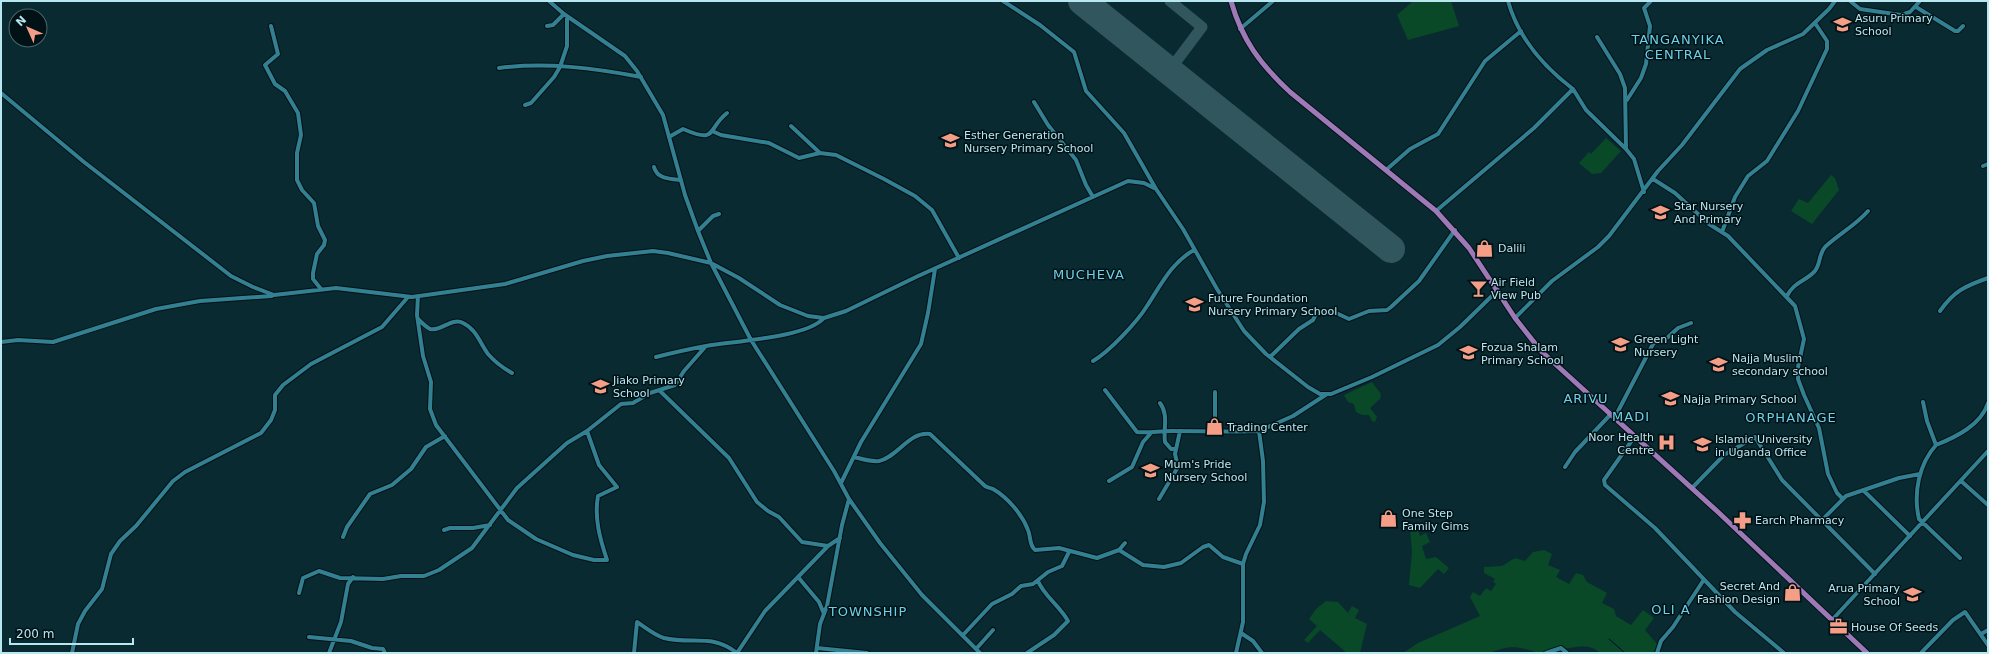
<svg xmlns="http://www.w3.org/2000/svg" width="1989" height="654" font-family="'DejaVu Sans',sans-serif">
  <style>
    .green { fill: #094928 }
    .lines { fill: none; stroke-linecap: round; stroke-linejoin: round }
    .stream { stroke: #090439; stroke-width: 1 }
    .taxiway { stroke: #32565e; stroke-width: 11 }
    .runway { stroke: #32565e; stroke-width: 28 }
    .minor-casing { stroke: #041114; stroke-width: 6 }
    .major-casing { stroke: #041114; stroke-width: 7 }
    .minor { stroke: #328091; stroke-width: 4 }
    .major { stroke: #9d7ab7; stroke-width: 5 }
    .labels { text-anchor: middle; dominant-baseline: central; stroke-width: 3; stroke-linejoin: round; paint-order: stroke }
    .poi-label { font-size: 11px; fill: #b8e6f1; stroke: #001216; text-anchor: start }
    .quarter-label { font-size: 13px; letter-spacing: 1px; fill: #6cd1e8; stroke: #001216 }
  </style>
  <rect width="100%" height="100%" fill="#092a31"/>
  <path class="green" d="M1413,1H1451L1459,26L1408,40L1397,15Z
    M1606,138L1621,151L1601,173L1592,174L1579,163L1589,152L1591,154Z
    M1831,175L1835,178L1839,190L1812,224L1791,211L1799,199L1808,203Z
    M1372,382L1381,394L1380,399L1370,408L1377,417L1375,422L1372,421L1369,415H1362L1356,412L1354,404L1348,402L1344,395Z
    M1417,526L1420,536L1426,533L1430,542L1422,546L1426,559L1436,557L1449,568L1444,574L1438,569L1420,588L1409,585L1412,552L1410,528Z
    M1544,550L1552,554L1548,565L1560,570L1556,577L1569,584L1576,573L1583,575L1587,582L1607,593L1602,603L1614,609L1616,616L1631,625L1643,610L1654,618L1645,630L1657,644L1655,653H1600C1586,639 1561,652 1543,653C1537,653 1531,650 1525,649C1511,645 1502,648 1489,653H1403L1418,643L1480,616L1470,597L1473,592L1480,596L1486,588L1491,591L1496,584L1493,582L1495,579L1484,573V567L1502,566L1515,558L1525,561L1533,552Z
    M1326,601L1338,602L1348,613L1352,606L1359,610L1355,618L1367,624L1360,653H1347L1320,630L1308,643L1304,640L1317,626L1309,619L1316,609Z"/>
  <g class="lines">
    <path class="stream" d="M1609,639L1625,653"/>
    <path class="taxiway" d="M1169,71L1202,27L1170,1"/>
    <path class="runway" d="M1082,1L1391,249"/>
    <defs>
      <path id="minor" d="M549,1L564,14L625,56L637,71L663,115L685,195L698,231L711,263L751,340L834,471L849,499L880,543L922,595L980,653
        M1003,1L1040,25L1074,52L1086,91L1124,133L1156,189
        M1850,1L1860,9L1901,15L1910,12L1920,1
        M1916,7L1955,31H1958L1963,26
        M271,26L278,54L265,65L275,84L285,91L298,113L301,135L297,153V180L302,190L314,203L318,226L325,240L324,245L317,254L313,273V279L321,289
        M547,26L553,25L564,14
        M1240,29L1273,1
        M1597,37L1620,74L1625,88L1626,148
        M499,68C546,62 594,68 641,77
        M1573,89L1586,110L1626,149L1634,159L1644,192
        M1,93L84,162L231,276L253,287L274,295L336,288L412,297L505,284L583,261L607,256L653,251L668,253L711,263L739,278L780,305L808,316L824,318L846,311L916,277L1128,181L1144,183L1156,189L1183,229L1217,289L1244,331L1266,354L1308,387L1320,394H1331L1372,377L1438,345L1460,327L1498,290
        M1627,100L1641,78L1646,64L1650,26L1644,8L1651,1
        M1034,102L1048,125L1076,160L1086,185L1093,197
        M525,105L531,103L554,77L560,67L567,46V16
        M791,126L820,153
        M712,131L721,135L769,143L799,158L820,153L836,155L884,179L915,196L932,210L959,258
        M669,137L683,129C718,144 706,130 727,113
        M1983,166L1988,164
        M654,167C657,179 670,179 681,180
        M1386,170L1410,149L1438,134L1485,61L1521,31
        M1653,179L1675,193L1709,224L1728,236L1795,306L1804,339L1798,367V379L1804,395L1819,428L1828,474L1837,493L1843,499
        M1436,211L1534,128L1573,89C1544,67 1518,37 1508,1
        M698,231L713,216L719,214
        M1722,232L1735,197L1748,176L1767,161L1798,111L1827,49V41L1815,23
        M418,296L417,315L423,356L431,382L430,409L436,425L508,520L536,539L573,555L594,560H607C600,539 594,518 598,496L617,487L599,465L587,431
        M1787,296C1794,282 1804,282 1814,272C1821,265 1818,255 1825,247C1839,234 1856,225 1868,211
        M1940,311C1954,291 1965,286 1988,278
        M1515,318L1552,281L1598,247L1609,236L1658,171L1682,145L1740,69L1767,50L1803,34L1829,9L1835,1
        M418,319C421,322 426,327 430,329C440,332 452,317 463,323C476,329 480,343 488,354C495,362 503,368 512,373
        M1,342L18,340L53,342L156,309L200,301L272,296
        M656,357C672,353 689,349 706,346C734,341 806,338 824,318
        M1270,357L1299,329L1313,320L1316,314L1334,312L1349,319L1369,311L1387,310L1391,307L1419,281L1455,230
        M1093,361C1109,352 1137,322 1147,306C1161,285 1171,263 1194,250
        M1105,390L1137,432C1149,433 1159,431 1171,431C1200,431 1229,432 1259,431
        M660,391L729,458L757,502L768,511L779,517L802,542L828,546
        M1215,392V431
        M1923,402L1927,421L1936,445C1919,464 1913,493 1919,519L1960,558
        M1160,403C1169,415 1163,429 1165,442L1171,449H1176
        M1615,417L1653,344L1658,340L1667,338L1678,328L1691,323
        M1635,436L1604,480L1605,485L1655,528L1735,612L1784,653
        M1936,445C1956,437 1981,425 1988,403
        M854,457C862,459 871,462 879,461C898,457 909,431 930,434L985,486C988,488 991,488 993,489C1007,497 1022,514 1028,530C1031,537 1029,545 1035,550L1059,548L1097,558L1119,550L1143,565L1164,567L1181,563L1203,547L1209,545L1223,557L1243,564
        M1565,467L1575,452L1611,414
        M1109,481L1132,467L1143,442L1151,433
        M1961,481L1988,505
        M841,483L861,442L921,344L928,313L935,269
        M1692,488L1724,455L1755,437L1782,480L1875,574
        M1864,491L1910,536
        M1159,499L1178,467L1175,454L1180,431
        M1822,520L1846,496L1899,478L1920,474
        M444,530L450,528H473L490,525
        M343,537L347,527L370,494L392,485L411,469L426,447L445,436
        M1119,550L1125,543
        M798,577L819,602L824,614
        M299,593L303,578L319,571L340,578L383,579L401,576H424L439,570L472,548L517,488L567,443L587,431L621,404L633,403L650,393L675,385L684,371L706,346
        M1832,620L1988,451
        M1241,633L1253,641L1262,653
        M1981,634L1988,630
        M963,635L992,604L1012,594L1021,586L1033,584L1048,572L1062,566L1069,552
        M309,637L351,641L372,648L383,649L385,653
        M817,648L867,653
        M976,649L993,630
        M72,653L78,624L85,611L102,589L111,554L120,541L136,526L173,481L185,472L261,433L271,420L275,410V395L283,385L311,364L382,327L408,297
        M329,653L341,622L348,584L353,577
        M634,653L637,622C645,627 654,635 664,638C693,645 711,633 737,653
        M737,653L765,611L828,546L840,538
        M816,653L820,624L827,606L842,525L849,499
        M1027,653L1054,635L1068,621C1060,606 1044,596 1038,581
        M1236,653L1243,622V564L1246,554L1260,525L1264,502L1263,461L1259,431L1293,416L1327,394
        M1546,653L1561,648L1567,653
        M1657,653L1661,641L1673,627L1703,581
        M1921,653L1953,620L1965,612L1988,645"/>
      <path id="major" d="M1231,1C1242,40 1260,64 1290,92L1436,211L1469,248L1515,318L1541,351L1718,512L1867,653"/>
    </defs>
    <use href="#minor" class="minor-casing"/>
    <use href="#major" class="major-casing"/>
    <use href="#minor" class="minor"/>
    <use href="#major" class="major"/>
  </g>
  <defs>
    <symbol id="school-bare" viewBox="-9 -9 18 18"><path d="M0-5L7-2L0 1L-7-2ZM-4 1L0 2.5L4 1V4Q0 6-4 4Z" fill="#f49e88" stroke="#001216" stroke-width="2.5" paint-order="stroke"/></symbol>
    <symbol id="shop-bare" viewBox="-9 -9 18 18"><path d="M-5-2.5h2.3a2.7 3.5 0 0 1 5.4 0H5L5.5 6h-11ZM-1.5-2.5h3a1.5 2.3 0 0 0-3 0Z" fill="#f49e88" stroke="#001216" stroke-width="2.5" paint-order="stroke"/></symbol>
    <symbol id="bar-bare" viewBox="-9 -9 18 18"><path d="M-6-5H6L.8 .8V4.5H3.5V6h-7V4.5H-.8V.8Z" fill="#f49e88" stroke="#001216" stroke-width="2.5" paint-order="stroke"/></symbol>
    <symbol id="university-bare" viewBox="-9 -9 18 18"><path d="M0-5L7-2L0 1L-7-2ZM-4 1L0 2.5L4 1V4Q0 6-4 4Z" fill="#f49e88" stroke="#001216" stroke-width="2.5" paint-order="stroke"/></symbol>
    <symbol id="hospital-bare" viewBox="-9 -9 18 18"><path d="M-5-5h3v3.5h4V-5h3V5h-3V1.5h-4V5h-3Z" fill="#f49e88" stroke="#001216" stroke-width="2.5" paint-order="stroke"/></symbol>
    <symbol id="pharmacy-bare" viewBox="-9 -9 18 18"><path d="M-2-6h4v4h4v4h-4v4h-4v-4h-4v-4h4Z" fill="#f49e88" stroke="#001216" stroke-width="2.5" paint-order="stroke"/></symbol>
    <symbol id="office-bare" viewBox="-9 -9 18 18"><path d="M-6-3h4V-5.5h4V-3h4V5H-6ZM-1-4.5V-3h2v-1.5ZM-6 0V1H6V0Z" fill="#f49e88" stroke="#001216" stroke-width="2.5" paint-order="stroke"/></symbol>
  </defs>
  <g fill-rule="evenodd">
    <use href="#school-bare" x="1830" y="12" width="25" height="25"/>
    <use href="#school-bare" x="938" y="128" width="25" height="25"/>
    <use href="#school-bare" x="1648" y="200" width="25" height="25"/>
    <use href="#shop-bare" x="1472" y="236" width="25" height="25"/>
    <use href="#bar-bare" x="1466" y="276" width="25" height="25"/>
    <use href="#school-bare" x="1182" y="292" width="25" height="25"/>
    <use href="#school-bare" x="1608" y="332" width="25" height="25"/>
    <use href="#school-bare" x="1456" y="340" width="25" height="25"/>
    <use href="#university-bare" x="1706" y="352" width="25" height="25"/>
    <use href="#school-bare" x="588" y="374" width="25" height="25"/>
    <use href="#school-bare" x="1658" y="386" width="25" height="25"/>
    <use href="#shop-bare" x="1202" y="414" width="25" height="25"/>
    <use href="#hospital-bare" x="1654" y="430" width="25" height="25"/>
    <use href="#university-bare" x="1690" y="432" width="25" height="25"/>
    <use href="#school-bare" x="1138" y="458" width="25" height="25"/>
    <use href="#shop-bare" x="1376" y="506" width="25" height="25"/>
    <use href="#pharmacy-bare" x="1730" y="508" width="25" height="25"/>
    <use href="#shop-bare" x="1780" y="580" width="25" height="25"/>
    <use href="#school-bare" x="1900" y="582" width="25" height="25"/>
    <use href="#office-bare" x="1826" y="614" width="25" height="25"/>
  </g>
  <g class="labels">
    <g class="poi-label">
      <text x="1855" y="18">Asuru Primary<tspan x="1855" dy="13">School</tspan></text>
      <text x="964" y="135">Esther Generation<tspan x="964" dy="13">Nursery Primary School</tspan></text>
      <text x="1674" y="206">Star Nursery<tspan x="1674" dy="13">And Primary</tspan></text>
      <text x="1498" y="248">Dalili</text>
      <text x="1491" y="282">Air Field<tspan x="1491" dy="13">View Pub</tspan></text>
      <text x="1208" y="298">Future Foundation<tspan x="1208" dy="13">Nursery Primary School</tspan></text>
      <text x="1634" y="339">Green Light<tspan x="1634" dy="13">Nursery</tspan></text>
      <text x="1481" y="347">Fozua Shalam<tspan x="1481" dy="13">Primary School</tspan></text>
      <text x="1732" y="358">Najja Muslim<tspan x="1732" dy="13">secondary school</tspan></text>
      <text x="613" y="380">Jiako Primary<tspan x="613" dy="13">School</tspan></text>
      <text x="1683" y="399">Najja Primary School</text>
      <text x="1227" y="427">Trading Center</text>
      <text x="1654" y="437" text-anchor="end">Noor Health<tspan x="1654" dy="13">Centre</tspan></text>
      <text x="1715" y="439">Islamic University<tspan x="1715" dy="13">in Uganda Office</tspan></text>
      <text x="1164" y="464">Mum's Pride<tspan x="1164" dy="13">Nursery School</tspan></text>
      <text x="1402" y="513">One Step<tspan x="1402" dy="13">Family Gims</tspan></text>
      <text x="1755" y="520">Earch Pharmacy</text>
      <text x="1780" y="586" text-anchor="end">Secret And<tspan x="1780" dy="13">Fashion Design</tspan></text>
      <text x="1900" y="588" text-anchor="end">Arua Primary<tspan x="1900" dy="13">School</tspan></text>
      <text x="1851" y="627">House Of Seeds</text>
    </g>
    <g class="quarter-label">
      <text x="1678" y="39">TANGANYIKA<tspan x="1678" dy="15">CENTRAL</tspan></text>
      <text x="1089" y="274">MUCHEVA</text>
      <text x="1586" y="398">ARIVU</text>
      <text x="1631" y="416">MADI</text>
      <text x="1791" y="417">ORPHANAGE</text>
      <text x="1671" y="609">OLI A</text>
      <text x="868" y="611">TOWNSHIP</text>
    </g>
  </g>
  <rect width="1989" height="654" fill="none" stroke="#b8e6f1" stroke-width="4"/>
  <g transform="translate(28 28) rotate(315)"><circle r="19" fill="#001216" stroke="#4a676e"/>
  <path d="M0-3L7 15L0 10L-7 15Z" fill="#f49e88"/>
  <text y="-6" font-size="11" font-weight="bold" text-anchor="middle" fill="#b8e6f1">N</text>
  </g>
  <path d="M10 638v6h123v-6" fill="none" stroke="#b8e6f1" stroke-width="2"/>
  <text x="16" y="638" font-size="12" fill="#b8e6f1" stroke="#001216" stroke-width="3" paint-order="stroke">200 m</text>
</svg>
